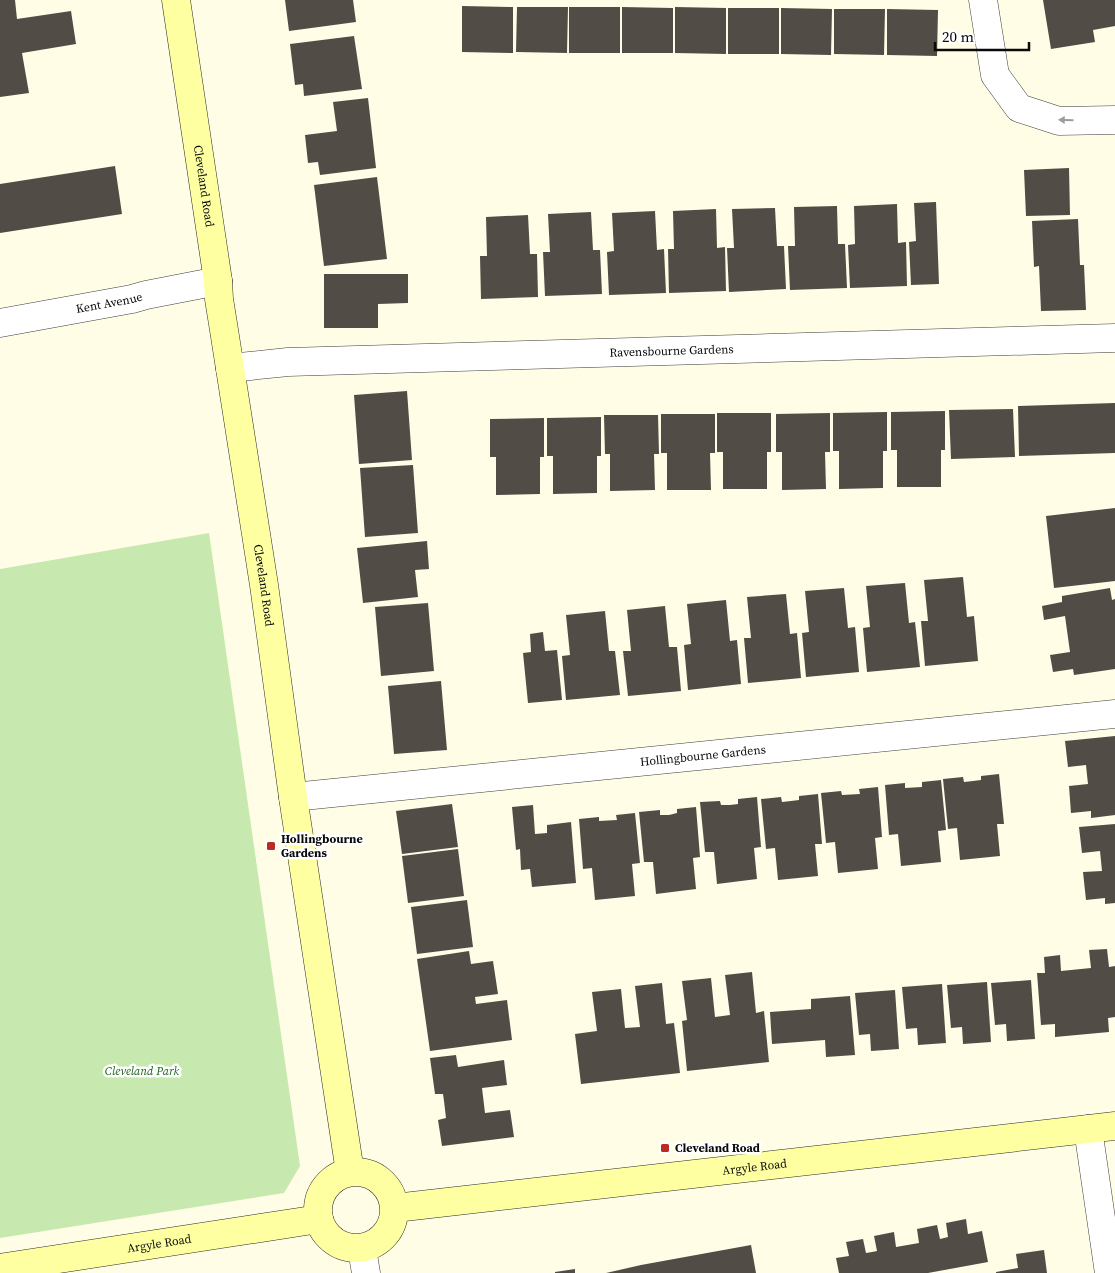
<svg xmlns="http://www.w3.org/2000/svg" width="1115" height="1273" font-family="'Source Serif 4',serif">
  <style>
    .green { fill: #c7e9b0 }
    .building { fill: #524c46 }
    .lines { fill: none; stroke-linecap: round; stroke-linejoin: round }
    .street-casing { stroke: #3c3c3c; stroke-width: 29 }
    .secondary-casing { stroke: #2b2b2b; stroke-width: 29 }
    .street { stroke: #fff; stroke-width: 28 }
    .secondary { stroke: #feffa1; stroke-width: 28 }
    .oneway { fill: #9d9d9d }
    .poi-dot { fill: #bb2b20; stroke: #fff; stroke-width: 2 }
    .labels { text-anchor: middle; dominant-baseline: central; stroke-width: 5; stroke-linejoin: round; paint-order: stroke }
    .street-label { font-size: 12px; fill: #090909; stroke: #fff }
    .poi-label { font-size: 12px; font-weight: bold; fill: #090909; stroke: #fff; text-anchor: start }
    .park-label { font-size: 12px; font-style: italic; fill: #20611a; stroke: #fff }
  </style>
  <rect width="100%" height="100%" fill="#fffde6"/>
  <path class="green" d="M209,533L300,1166L284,1193L0,1238V569Z"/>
  <path class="building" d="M0,0H15L17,19L71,11L76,44L22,53L29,93L0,97Z
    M285,0H353L356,22L289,31Z
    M1043,0H1115V26L1093,30L1095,42L1051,49Z
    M462,6L513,7V53L462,52Z
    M517,7H568L567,53L516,52Z
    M569,7H620V53H569Z
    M622,7L673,8V53H622Z
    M675,7L726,8V54L675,53Z
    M728,8H779V54H728Z
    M781,8L832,9L831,55L781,54Z
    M834,9H885L884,55L834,54Z
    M887,9L938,10L937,56L887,55Z
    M354,36L362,89L304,96L303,84L295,85L290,44Z
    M368,98L376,168L320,175L318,162L308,163L305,135L337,131L333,102Z
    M115,166L122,214L0,233V184Z
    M1069,168L1070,215L1026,216L1024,170Z
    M377,177L387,259L324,266L314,185Z
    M936,202L939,284L911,285L909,242L916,241L914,203Z
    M897,204L898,243L906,242L907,286L850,288L848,245L855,244L854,206Z
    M837,206L838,244H845L847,288L790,290L788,246H795L794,207Z
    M775,208L777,246H784L786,289L729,292L727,248H734L732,209Z
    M716,209L717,248L725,247L726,291L669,293L668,249H674L673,211Z
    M655,211L657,250L664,249L666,293L609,295L607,252L614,251L612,213Z
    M591,212L593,250H600L602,294L545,296L543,252H550L548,214Z
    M528,215L530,254H537L538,297L481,299L480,256H487L486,217Z
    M1078,219L1080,265H1084L1086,310L1041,311L1039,266L1034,267L1032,221Z
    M324,274H408V303L378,304V328H324Z
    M407,391L412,460L359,464L354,395Z
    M1115,403V453L1019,456L1018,406Z
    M1013,409L1015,457L951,459L949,410Z
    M945,411V450H941V487H897V450H891V412Z
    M887,412V451H883V488L839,489V451H833V413Z
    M717,413H771V452H767V489H723V452H717Z
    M830,413V452H825L826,489L782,490V452H776V414Z
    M661,414H715V453H710L711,490H667V453H661Z
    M604,415H658L659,454H654L655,490L610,491V454H605Z
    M601,417V456H597V493L553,494V456H547V418Z
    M544,418V457H540V494L496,495V457H490V419Z
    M413,465L418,533L365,537L360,468Z
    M1115,508V581L1054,588L1046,516Z
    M427,541L429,569L415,570L418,597L363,603L357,548Z
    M963,577L967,617L974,616L978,661L925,666L921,621H928L924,580Z
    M905,583L909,623L915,622L920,667L867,672L863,628L870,627L866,586Z
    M844,588L848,628L855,627L859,672L806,677L802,633L809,632L805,591Z
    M1110,588L1112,600L1115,599V669L1074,675L1073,669L1053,672L1050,655L1070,652L1065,616L1044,620L1042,606L1062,602V596Z
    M786,594L790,634L797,633L801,678L748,683L744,638H751L747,597Z
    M726,600L730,641L737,640L741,684L688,690L684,645L691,644L687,604Z
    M428,603L434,671L381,676L375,607Z
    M665,606L669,647H677L681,691L628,696L623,651H631L627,610Z
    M605,611L609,651H615L620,695L566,700L562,656L570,655L566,615Z
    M543,632L545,651L557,650L562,700L528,703L523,653L531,652L530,634Z
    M441,681L447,750L394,754L388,686Z
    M1115,736V815L1091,818V811L1071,813L1069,786L1088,784L1087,775L1086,765L1068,767L1065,741Z
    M999,774L1004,824H997L1000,856L960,860L957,828L948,829L943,779L963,777L964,782L973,781L981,780V776Z
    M941,780L946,830L938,831L941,862L901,866L898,834L889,835L885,785L905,783V788L922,787V782Z
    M878,787L882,837L875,838L878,869L838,873L835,842L826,843L821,793L841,791L842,795L860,794L859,789Z
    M818,794L822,844H815L818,876L778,880L775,848L766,849L761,799L781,797L782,802L791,801L799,800V796Z
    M757,797L761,847L754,848L757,879L717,884L714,852H705L700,802L720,801L721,805H730L738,804V799Z
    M452,804L458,847L402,854L396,811Z
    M533,805L535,834L547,833V825L571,822L576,883L532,887L530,869L521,870L520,849L516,850L512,807Z
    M696,807L700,857L693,858L696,889L656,894L653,862H644L639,812L660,810V815H669L677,813V809Z
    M635,813L640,863L632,864L635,896L595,900L592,868L583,869L579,819L599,817V821L617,820L616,815Z
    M1115,824V903L1105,904V898L1086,900L1083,872L1102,871L1100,851L1082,853L1079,827Z
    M458,849L464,896L408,903L402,856Z
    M467,900L473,947L417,954L411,907Z
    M1107,949L1109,967L1115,966V1017L1108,1018L1109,1032L1055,1037V1024L1041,1025L1037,973H1045L1044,957L1060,955L1061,971L1091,968L1089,950Z
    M469,951L471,964L493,961L498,994L475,997L476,1004L507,1000L512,1040L430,1051L417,959Z
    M752,972L756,1013L764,1011L769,1062L687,1071L682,1021L687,1020L682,981L711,978L715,1017L730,1015L725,975Z
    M1031,980L1035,1039L1007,1041L1006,1024L995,1025L991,983Z
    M987,982L991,1042L963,1044L962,1027L951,1028L947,985Z
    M662,983L666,1024L674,1023L680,1073L581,1084L575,1034L597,1031L592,992L621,989L625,1028L640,1027L635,986Z
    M942,984L946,1043L918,1045L917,1028L906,1029L902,987Z
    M895,990L899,1049L871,1051L870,1034L859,1035L855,993Z
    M850,996L855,1055L826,1057L825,1040L772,1044L770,1012L811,1009V999Z
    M456,1055L458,1067L504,1060L507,1085L482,1088L485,1113L510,1110L514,1137L442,1146L438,1120L446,1118L444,1101L443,1094H435L430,1058Z
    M966,1219L968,1234L982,1231L988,1262L928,1273H839L836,1258L849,1256L846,1242L863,1239L866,1253L872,1252L877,1251L874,1236L894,1232L896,1247L919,1243L917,1229L937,1225L940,1239L948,1237L946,1223Z
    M751,1245L756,1273H606L641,1265Z
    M1044,1250L1047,1273H996V1272L1018,1268L1016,1254Z
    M575,1269V1273H555V1272Z"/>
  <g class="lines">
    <defs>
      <g id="street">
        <path d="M983,0L995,75L1019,108L1059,121L1115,120"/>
        <path id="s1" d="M0,323L132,299L146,295L218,281"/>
        <path id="s2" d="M230,368L288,362L1115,338"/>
        <path id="s3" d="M293,797L1115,714"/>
        <path d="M1088,1129L1109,1273"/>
        <path d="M362,1249L366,1273"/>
      </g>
      <g id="secondary">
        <path id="s4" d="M176,0L218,281L219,299L224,330L264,585L293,797L350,1172"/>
        <circle cx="356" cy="1210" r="38"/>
        <path id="s5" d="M395,1208L1115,1126"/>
        <path id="s6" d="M0,1268L319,1219"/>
      </g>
    </defs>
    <use href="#street" class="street-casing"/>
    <use href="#secondary" class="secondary-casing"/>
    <use href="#street" class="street"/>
    <use href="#secondary" class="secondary"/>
  </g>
  <defs><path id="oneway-solid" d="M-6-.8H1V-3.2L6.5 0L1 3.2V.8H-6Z" transform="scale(1.25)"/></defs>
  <use class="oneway" href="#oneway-solid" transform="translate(1066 120) rotate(-179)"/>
  <g class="poi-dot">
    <rect x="266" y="841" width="10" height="10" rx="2.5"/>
    <rect x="660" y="1143" width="10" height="10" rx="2.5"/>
  </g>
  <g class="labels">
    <g class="street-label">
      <text stroke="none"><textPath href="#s4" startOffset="188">Cleveland Road</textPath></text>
      <text stroke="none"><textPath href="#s1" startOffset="111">Kent Avenue</textPath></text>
      <text stroke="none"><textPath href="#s2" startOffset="442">Ravensbourne Gardens</textPath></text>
      <text stroke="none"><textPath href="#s4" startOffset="592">Cleveland Road</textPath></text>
      <text stroke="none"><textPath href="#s3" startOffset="412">Hollingbourne Gardens</textPath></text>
      <text stroke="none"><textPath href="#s5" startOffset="362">Argyle Road</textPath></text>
      <text stroke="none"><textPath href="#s6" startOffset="161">Argyle Road</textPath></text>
    </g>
    <g class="poi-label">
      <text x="281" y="839">Hollingbourne<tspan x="281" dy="14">Gardens</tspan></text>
      <text x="675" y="1148">Cleveland Road</text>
    </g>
    <g class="park-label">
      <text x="142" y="1071">Cleveland Park</text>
    </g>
  </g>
  <path d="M935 42v8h94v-8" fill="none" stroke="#090909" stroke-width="2.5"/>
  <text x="942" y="42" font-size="15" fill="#090909" stroke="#ffffff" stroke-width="4" paint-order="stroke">20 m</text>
</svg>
